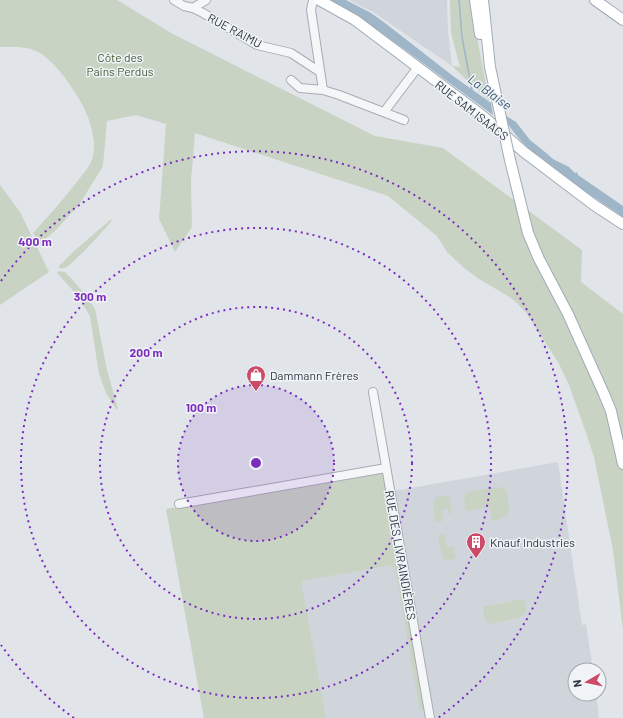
<svg xmlns="http://www.w3.org/2000/svg" width="623" height="718" font-family="Barlow,sans-serif">
  <style>
    .built { fill: #d0d5dc }
    .green { fill: #c8d3c3 }
    .water { fill: #9eb6c8 }
    .lines { fill: none; stroke-linecap: round; stroke-linejoin: round }
    .stream { stroke: #9eb6c8; stroke-width: 1.5 }
    .minor-casing { stroke: #a6acb4; stroke-width: 10 }
    .major-casing { stroke: #a1abb5; stroke-width: 12 }
    .minor { stroke: #f4f6f8; stroke-width: 8 }
    .major { stroke: #fff; stroke-width: 10 }
    .major-bridge-casing { stroke: #a1abb5; stroke-width: 12; stroke-linecap: butt }
    .major-bridge { stroke: #fff; stroke-width: 10 }
    .ring { fill: none; stroke: #7b2cbf; stroke-width: 2; stroke-dasharray: 2 4 }
    .labels { text-anchor: middle; dominant-baseline: central; stroke-width: 3; stroke-linejoin: round; paint-order: stroke }
    .street-label { font-size: 12px; fill: #2a3441; stroke: #f1f4f7 }
    .park-label { font-size: 12px; fill: #415c38; stroke: #f1f4f7 }
    .poi-label { font-size: 12px; fill: #2a3441; stroke: #f1f4f7; text-anchor: start }
    .water-label { font-size: 13px; font-style: italic; fill: #355674; stroke: #f1f4f7 }
    .centre { fill: #7b2cbf; stroke: #f1f4f7; stroke-width: 2 }
    .ring-label { font-size: 12px; text-anchor: middle; font-weight: bold; fill: #7b2cbf; stroke: #f1f4f7; stroke-width: 3; stroke-linejoin: round; paint-order: stroke }
  </style>
  <rect width="100%" height="100%" fill="#e1e5ea"/>
  <path class="built" d="M349,0H447L448,32L452,66L373,12Z
    M558,462L582,625L586,624L593,670H575V694H596L599,718H204L178,572L400,533L394,491Z"/>
  <path class="green" d="M0,0H117L173,34L375,136L443,148L582,250L581,282L623,314V630L613,550L594,457L585,430L569,385L559,364L527,314L516,302L508,296L479,279L464,268L447,252L437,236L388,196L195,133L191,181L192,227L175,252L159,219L166,124L136,115L107,121L103,166L79,205L55,231L44,240L40,245L33,233C49,215 65,198 79,179C83,174 88,168 91,162C97,148 93,131 88,117C81,98 55,59 36,51C26,46 11,47 0,47Z
    M450,0H470L489,101L452,66L460,67L451,33Z
    M0,185L20,212L49,272L0,305Z
    M110,220H112C106,229 73,264 65,268C63,269 61,268 59,268V266L73,252Z
    M59,271L65,272L70,277L84,293L95,309L107,370L118,409H116L106,393L99,374L90,316L77,295L58,274L57,273Z
    M377,472L382,473L384,476L424,709L420,711L396,573L391,565L301,581L326,718H204L166,509Z
    M497,487L504,488C507,492 507,496 508,501C511,517 508,518 492,521L490,507L466,511L464,497L468,492Z
    M447,495L450,498L452,514H449L448,509L441,510L443,521L435,522L433,502L437,497Z
    M445,534L447,547L454,546L456,559L445,560L443,559L438,537L439,535Z
    M523,599L525,601L527,610L524,614L520,617L492,624C483,622 484,614 483,607Z"/>
  <path class="water" d="M330,0H346L371,13L385,23L453,76L491,103L493,115L404,49L342,6L341,5L340,7Z
    M503,114L516,122L530,140L545,152L553,159L569,167L575,173L577,172L578,175L623,206V217C589,193 517,152 503,114Z"/>
  <g class="lines">
    <path class="stream" d="M459,0L462,37L472,90"/>
    <defs>
      <path id="minor" d="M174,0L184,6L193,8L203,13L257,45L291,53L320,72
        M313,0L311,10L323,90
        M193,8L206,0
        M291,80L300,88L323,90L339,95L404,120
        M384,112L418,67
        M373,392L430,718
        M179,504L386,468"/>
      <path id="major" d="M319,0L355,20L484,117L524,152L594,205L623,224
        M475,0L480,34
        M483,0L490,67
        M595,0L623,20
        M510,160L528,233L539,259L568,314L604,394L611,411L623,464"/>
    </defs>
    <use href="#minor" class="minor-casing"/>
    <use href="#major" class="major-casing"/>
    <use href="#minor" class="minor"/>
    <use href="#major" class="major"/>
    <defs>
      <path id="major-bridge" d="M490,67L510,160"/>
    </defs>
    <use href="#major-bridge" class="major-bridge-casing"/>
    <use href="#major-bridge" class="major-bridge"/>
  </g>
  <circle cx="256" cy="463" r="78" fill="#7b2cbf" fill-opacity=".12"/>
  <g class="ring">
    <circle cx="256" cy="463" r="78"/>
    <circle cx="256" cy="463" r="156"/>
    <circle cx="256" cy="463" r="235"/>
    <path d="M74 718A313 313 0 0 1 1 645M1 281A313 313 0 1 1 438 718"/>
  </g>
  <defs>
    <symbol id="shop-pin" viewBox="-11 -11 22 30"><path d="M0 17L-7.5 6A9.5 9.5 0 1 1 7.5 6Z" fill="#cb4a67" stroke="#f1f4f7"/><path d="M-5-2.5h2.3a2.7 3.5 0 0 1 5.4 0H5L5.5 6h-11ZM-1.5-2.5h3a1.5 2.3 0 0 0-3 0Z" fill="#fff"/></symbol>
    <symbol id="building-pin" viewBox="-11 -11 22 30"><path d="M0 17L-7.5 6A9.5 9.5 0 1 1 7.5 6Z" fill="#cb4a67" stroke="#f1f4f7"/><path d="M-4-6H4V6H1V3H-1V6H-4ZM-2.5-4.3h1.7v1.8h-1.7ZM.8-4.3h1.7v1.8H.8ZM-2.5-1h1.7V.8h-1.7ZM.8-1h1.7V.8H.8Z" fill="#fff"/></symbol>
  </defs>
  <g fill-rule="evenodd">
    <use href="#shop-pin" x="245" y="364" width="22" height="30"/>
    <use href="#building-pin" x="465" y="531" width="22" height="30"/>
  </g>
  <g class="labels">
    <g class="street-label">
      <text transform="translate(235 30) rotate(28)">RUE RAIMU</text>
      <text transform="translate(472 110) rotate(38)">RUE SAM ISAACS</text>
      <text transform="translate(401 555) rotate(80)">RUE DES LIVRAINDIÈRES</text>
    </g>
    <g class="park-label">
      <text x="120" y="57">Côte des<tspan x="120" dy="14">Pains Perdus</tspan></text>
    </g>
    <g class="poi-label">
      <text x="270" y="375">Dammann Frères</text>
      <text x="490" y="542">Knauf Industries</text>
    </g>
    <g class="water-label">
      <text transform="translate(490 92) rotate(36)">La Blaise</text>
    </g>
  </g>
  <circle cx="256" cy="463" r="6" class="centre"/>
  <g class="ring-label">
    <text x="35" y="246">400 m</text>
    <text x="90" y="301">300 m</text>
    <text x="146" y="357">200 m</text>
    <text x="201" y="412">100 m</text>
  </g>
  <g transform="translate(587 682) rotate(261)"><circle r="19" fill="#f1f4f7" stroke="#a1a7ae"/>
  <path d="M0-3L7 15L0 10L-7 15Z" fill="#cb4a67"/>
  <text y="-6" font-size="11" font-weight="bold" text-anchor="middle" fill="#2a3441">N</text>
  </g>
</svg>
